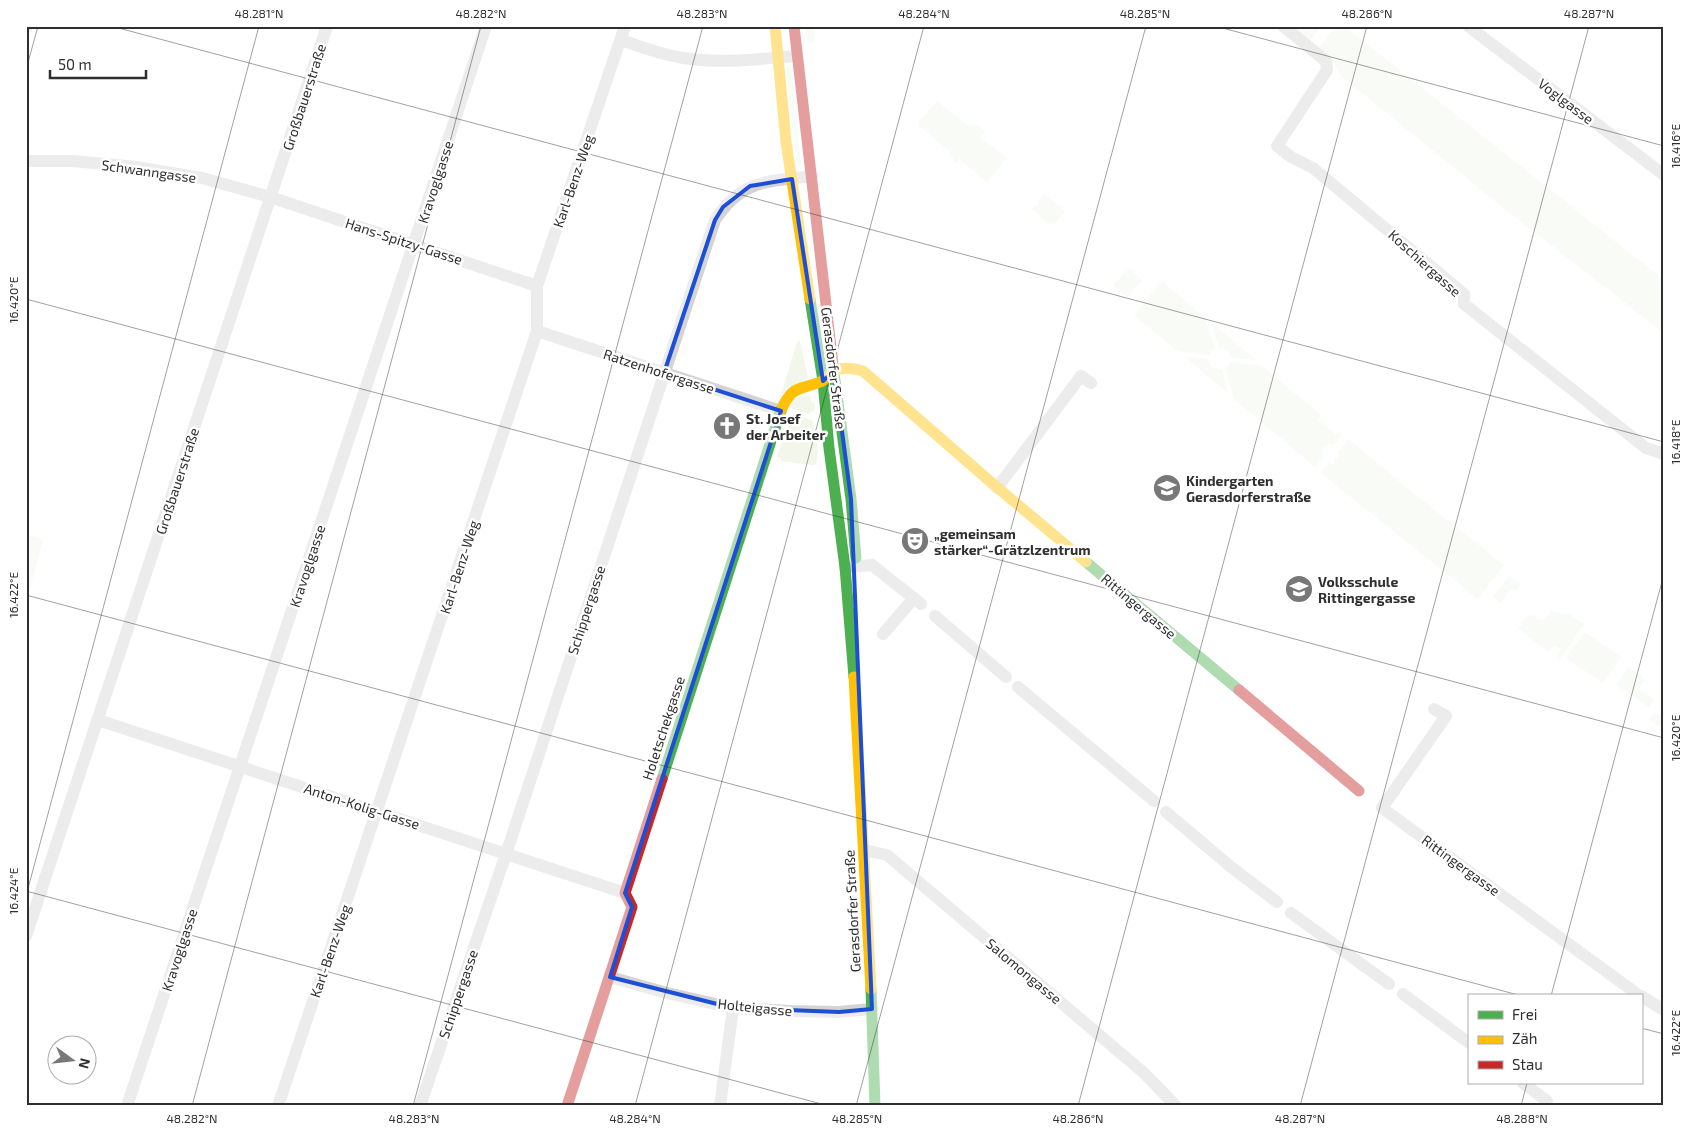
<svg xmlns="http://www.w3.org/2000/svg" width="1690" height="1132" font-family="'Exo 2',sans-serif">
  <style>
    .green { fill: #f2f6eb }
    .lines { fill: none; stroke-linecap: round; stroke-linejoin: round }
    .street { stroke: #d4d4d4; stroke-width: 12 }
    .fast { stroke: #4caf50; stroke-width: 11 }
    .slow { stroke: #ffc107; stroke-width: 11 }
    .jam { stroke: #c62828; stroke-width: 11 }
    .marked { fill: none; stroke: #1d4ed8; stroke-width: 4; stroke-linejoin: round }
    .ticks { fill: none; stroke: #2f2f2f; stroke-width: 1; stroke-opacity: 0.45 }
    .labels { text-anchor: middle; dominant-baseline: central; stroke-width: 5; stroke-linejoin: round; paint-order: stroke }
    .street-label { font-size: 14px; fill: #2f2f2f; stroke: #fff }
    .poi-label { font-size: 14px; font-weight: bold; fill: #2f2f2f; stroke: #fff; text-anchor: start }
    .neatline { fill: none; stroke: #2f2f2f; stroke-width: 2 }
    .ticks-label { font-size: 12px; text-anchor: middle; fill: #2f2f2f }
  </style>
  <rect width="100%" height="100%" fill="#fff"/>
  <path class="green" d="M805,26H815L814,40L812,43L807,40Z
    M1292,26H1321L1310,41Z
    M1335,26H1344L1664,280V333L1506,210L1340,75L1335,64L1319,48Z
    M786,67H789L792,69L801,165L799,167L797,166Z
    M937,101L967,125L978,126L985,131L980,137L1007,158L987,182L959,159L955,163L949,151L919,126V122Z
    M1044,194L1065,211L1056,223L1049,224L1032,209L1035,205H1038V202Z
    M1129,268L1142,280L1127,297L1113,286Z
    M1162,281L1205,318L1215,348L1210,352L1209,355L1177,351L1134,315Z
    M1211,324L1212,323L1256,360L1232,358L1228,350L1219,347Z
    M800,341L808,378L781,395L797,342Z
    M1185,357L1208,359L1212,367L1222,370L1228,393Z
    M1231,362L1262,366L1321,415L1318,420L1336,435L1340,431L1343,434L1334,445L1328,444L1324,446L1323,452L1324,456L1315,467L1234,399L1226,369Z
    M810,395L811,401L815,404V410L809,414L790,408L794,398Z
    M794,415L812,420C816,432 820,452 816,464L813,465L781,461V458L777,457L790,418Z
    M1349,439L1409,490L1504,565L1478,599L1321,473L1330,461L1331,465L1334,464V461L1339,456L1338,453Z
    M26,534L43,540L26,603Z
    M1509,576L1521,584L1517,590L1510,591L1501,602L1493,597Z
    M1551,611L1569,614L1584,624L1559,660L1556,658L1561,649L1554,645L1549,652L1518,629L1527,616L1532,615L1540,620H1544Z
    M1584,632L1621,657L1603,683L1566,658Z
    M1628,667L1646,679L1639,689L1654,700L1649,707L1616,685Z
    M1654,712L1664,717V729L1649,720Z"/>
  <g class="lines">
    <path class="street" d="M1283,26L1326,61L1327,70L1277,146L1291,157L1313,168L1464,294V304L1646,448L1664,454
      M1468,26L1664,175
      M26,28L27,26
      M621,40C642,47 662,55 684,58C721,64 760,59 797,56
      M26,161H73L136,167L202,178L270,197L537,286
      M537,331L781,411
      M997,488L1081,376L1091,383
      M845,567L872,565L921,604
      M935,616L1006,677
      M883,634L914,598
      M1018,687L1154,801
      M1434,709L1446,716L1382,808L1640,996
      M98,720L625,893
      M1166,812L1231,867L1277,902
      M864,850L887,855L1144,1073L1176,1106
      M1291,913L1389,984
      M26,936L327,26
      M610,977L667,993L733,1008L790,1011L839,1012L872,1009
      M1403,994L1469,1043
      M1641,996L1664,1010
      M1523,1083L1547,1101
      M127,1106L486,26
      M278,1106L537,331V286L625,26
      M420,1106L506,854L715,220C742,179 767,182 812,176
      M720,1106L733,1008"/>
    <path class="fast" d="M810,299L823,381L829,448L845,567L854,677
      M833,365L851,499L856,558
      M1086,562L1239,690
      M662,779L781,410
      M871,989L875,1106"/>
    <path class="slow" d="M775,26L786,142L810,299
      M781,410C793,385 797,391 820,382C826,380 828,375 833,372C842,366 853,368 863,371L992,483L1086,562
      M854,677L871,989"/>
    <path class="jam" d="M794,26L833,365
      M1239,690L1359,791
      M567,1106L632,907L625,893L662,779"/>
  </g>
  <path d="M0 0H1690V1132H0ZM792,179L823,381L834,371L851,499L872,1009L839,1012L733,1008L610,977L632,907L625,893L781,411L664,373L715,220L723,207L750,186Z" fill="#fff" fill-opacity=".55" fill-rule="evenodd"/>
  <path class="marked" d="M792,179L823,381L834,371L851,499L872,1009L839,1012L733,1008L610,977L632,907L625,893L781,411L664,373L715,220L723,207L750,186Z"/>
  <path class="ticks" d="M111,26L1664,442M1215,26L1664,146M26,70L38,26M26,299L1664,738M26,595L1522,996M26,891L829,1106M26,896L259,26M1551,996L1664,574M1641,1028L1664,1034M192,1106L481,26M413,1106L703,26M635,1106L924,26M856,1106L1146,26M1078,1106L1367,26M1300,1106L1589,26M1521,1106L1527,1083"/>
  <defs>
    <symbol id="church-disc" viewBox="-11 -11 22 22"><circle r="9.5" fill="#787878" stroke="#fff"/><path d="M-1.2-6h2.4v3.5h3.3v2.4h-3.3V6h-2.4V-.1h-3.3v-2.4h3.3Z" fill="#fff"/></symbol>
    <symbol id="school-disc" viewBox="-11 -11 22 22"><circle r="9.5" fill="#787878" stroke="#fff"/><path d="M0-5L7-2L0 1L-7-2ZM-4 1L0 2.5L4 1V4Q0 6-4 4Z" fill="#fff"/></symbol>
    <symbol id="theatre-disc" viewBox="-11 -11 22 22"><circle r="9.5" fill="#787878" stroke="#fff"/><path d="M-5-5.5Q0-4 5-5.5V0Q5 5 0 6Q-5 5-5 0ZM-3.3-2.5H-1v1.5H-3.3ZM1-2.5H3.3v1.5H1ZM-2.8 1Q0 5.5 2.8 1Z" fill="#fff"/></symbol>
  </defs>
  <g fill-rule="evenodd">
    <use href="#church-disc" x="711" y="410" width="32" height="32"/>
    <use href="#school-disc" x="1151" y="472" width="32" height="32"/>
    <use href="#theatre-disc" x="899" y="525" width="32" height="32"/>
    <use href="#school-disc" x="1283" y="573" width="32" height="32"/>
  </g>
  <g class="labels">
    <g class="street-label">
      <text transform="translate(304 97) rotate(-72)">Großbauerstraße</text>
      <text transform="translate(1566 101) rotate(37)">Voglgasse</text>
      <text transform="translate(149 171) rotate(8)">Schwanngasse</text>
      <text transform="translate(573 181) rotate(-71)">Karl-Benz-Weg</text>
      <text transform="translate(435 182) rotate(-72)">Kravoglgasse</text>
      <text transform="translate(404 241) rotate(18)">Hans-Spitzy-Gasse</text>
      <text transform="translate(1425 263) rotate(42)">Koschiergasse</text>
      <text transform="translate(834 368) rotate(83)">Gerasdorfer Straße</text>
      <text transform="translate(659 371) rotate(18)">Ratzenhofergasse</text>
      <text transform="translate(177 481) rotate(-72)">Großbauerstraße</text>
      <text transform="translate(307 566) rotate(-72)">Kravoglgasse</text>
      <text transform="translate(459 567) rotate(-72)">Karl-Benz-Weg</text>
      <text transform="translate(1139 606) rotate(40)">Rittingergasse</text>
      <text transform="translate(586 610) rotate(-72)">Schippergasse</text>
      <text transform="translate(663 728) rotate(-72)">Holetschekgasse</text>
      <text transform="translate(362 806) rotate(18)">Anton-Kolig-Gasse</text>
      <text transform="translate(1461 865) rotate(36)">Rittingergasse</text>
      <text transform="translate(852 911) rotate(-93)">Gerasdorfer Straße</text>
      <text transform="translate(179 950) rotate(-72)">Kravoglgasse</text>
      <text transform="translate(330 951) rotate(-71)">Karl-Benz-Weg</text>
      <text transform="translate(1024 971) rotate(40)">Salomongasse</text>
      <text transform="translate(458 994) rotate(-71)">Schippergasse</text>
      <text transform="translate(755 1007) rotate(6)">Holteigasse</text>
    </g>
    <g class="poi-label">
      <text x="746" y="418">St. Josef<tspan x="746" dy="16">der Arbeiter</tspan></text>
      <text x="1186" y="480">Kindergarten<tspan x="1186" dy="16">Gerasdorferstraße</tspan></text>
      <text x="934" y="533">„gemeinsam<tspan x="934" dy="16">stärker“-Grätzlzentrum</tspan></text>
      <text x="1318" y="581">Volksschule<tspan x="1318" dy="16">Rittingergasse</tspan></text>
    </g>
  </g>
  <rect width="1690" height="1132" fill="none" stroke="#ffffff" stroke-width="55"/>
  <rect x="1468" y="994" width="175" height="90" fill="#ffffff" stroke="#acacac"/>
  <rect x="1478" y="1011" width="25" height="8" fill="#4caf50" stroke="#acacac"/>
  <text x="1512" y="1020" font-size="15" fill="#2f2f2f">Frei</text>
  <rect x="1478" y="1036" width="25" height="8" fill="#ffc107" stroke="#acacac"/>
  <text x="1512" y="1044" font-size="15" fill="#2f2f2f">Zäh</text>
  <rect x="1478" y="1061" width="25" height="8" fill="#c62828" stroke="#acacac"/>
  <text x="1512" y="1070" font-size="15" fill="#2f2f2f">Stau</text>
  <g transform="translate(72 1060) rotate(105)"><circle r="24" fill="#ffffff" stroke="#acacac"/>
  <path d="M0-4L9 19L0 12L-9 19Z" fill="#787878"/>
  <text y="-8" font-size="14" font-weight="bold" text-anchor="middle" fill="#2f2f2f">N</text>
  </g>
  <path d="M50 70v8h96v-8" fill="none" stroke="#2f2f2f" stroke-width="2.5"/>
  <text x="58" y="70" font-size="15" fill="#2f2f2f" stroke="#ffffff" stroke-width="4" paint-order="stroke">50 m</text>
  <rect x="28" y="28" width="1634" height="1076" class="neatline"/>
  <g class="ticks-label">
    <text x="259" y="18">48.281°N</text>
    <text x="481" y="18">48.282°N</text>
    <text x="702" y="18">48.283°N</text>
    <text x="924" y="18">48.284°N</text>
    <text x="1145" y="18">48.285°N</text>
    <text x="1367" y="18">48.286°N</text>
    <text x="1589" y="18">48.287°N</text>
    <text transform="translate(1676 146) rotate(-90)" y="4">16.416°E</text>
    <text transform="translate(14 300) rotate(-90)" y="4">16.420°E</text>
    <text transform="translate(1676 442) rotate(-90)" y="4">16.418°E</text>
    <text transform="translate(14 595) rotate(-90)" y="4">16.422°E</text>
    <text transform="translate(1676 738) rotate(-90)" y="4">16.420°E</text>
    <text transform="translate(14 891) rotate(-90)" y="4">16.424°E</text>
    <text transform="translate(1676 1033) rotate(-90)" y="4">16.422°E</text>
    <text x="192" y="1123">48.282°N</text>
    <text x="414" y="1123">48.283°N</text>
    <text x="635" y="1123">48.284°N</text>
    <text x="857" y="1123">48.285°N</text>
    <text x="1078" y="1123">48.286°N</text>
    <text x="1300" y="1123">48.287°N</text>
    <text x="1522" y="1123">48.288°N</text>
  </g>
</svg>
